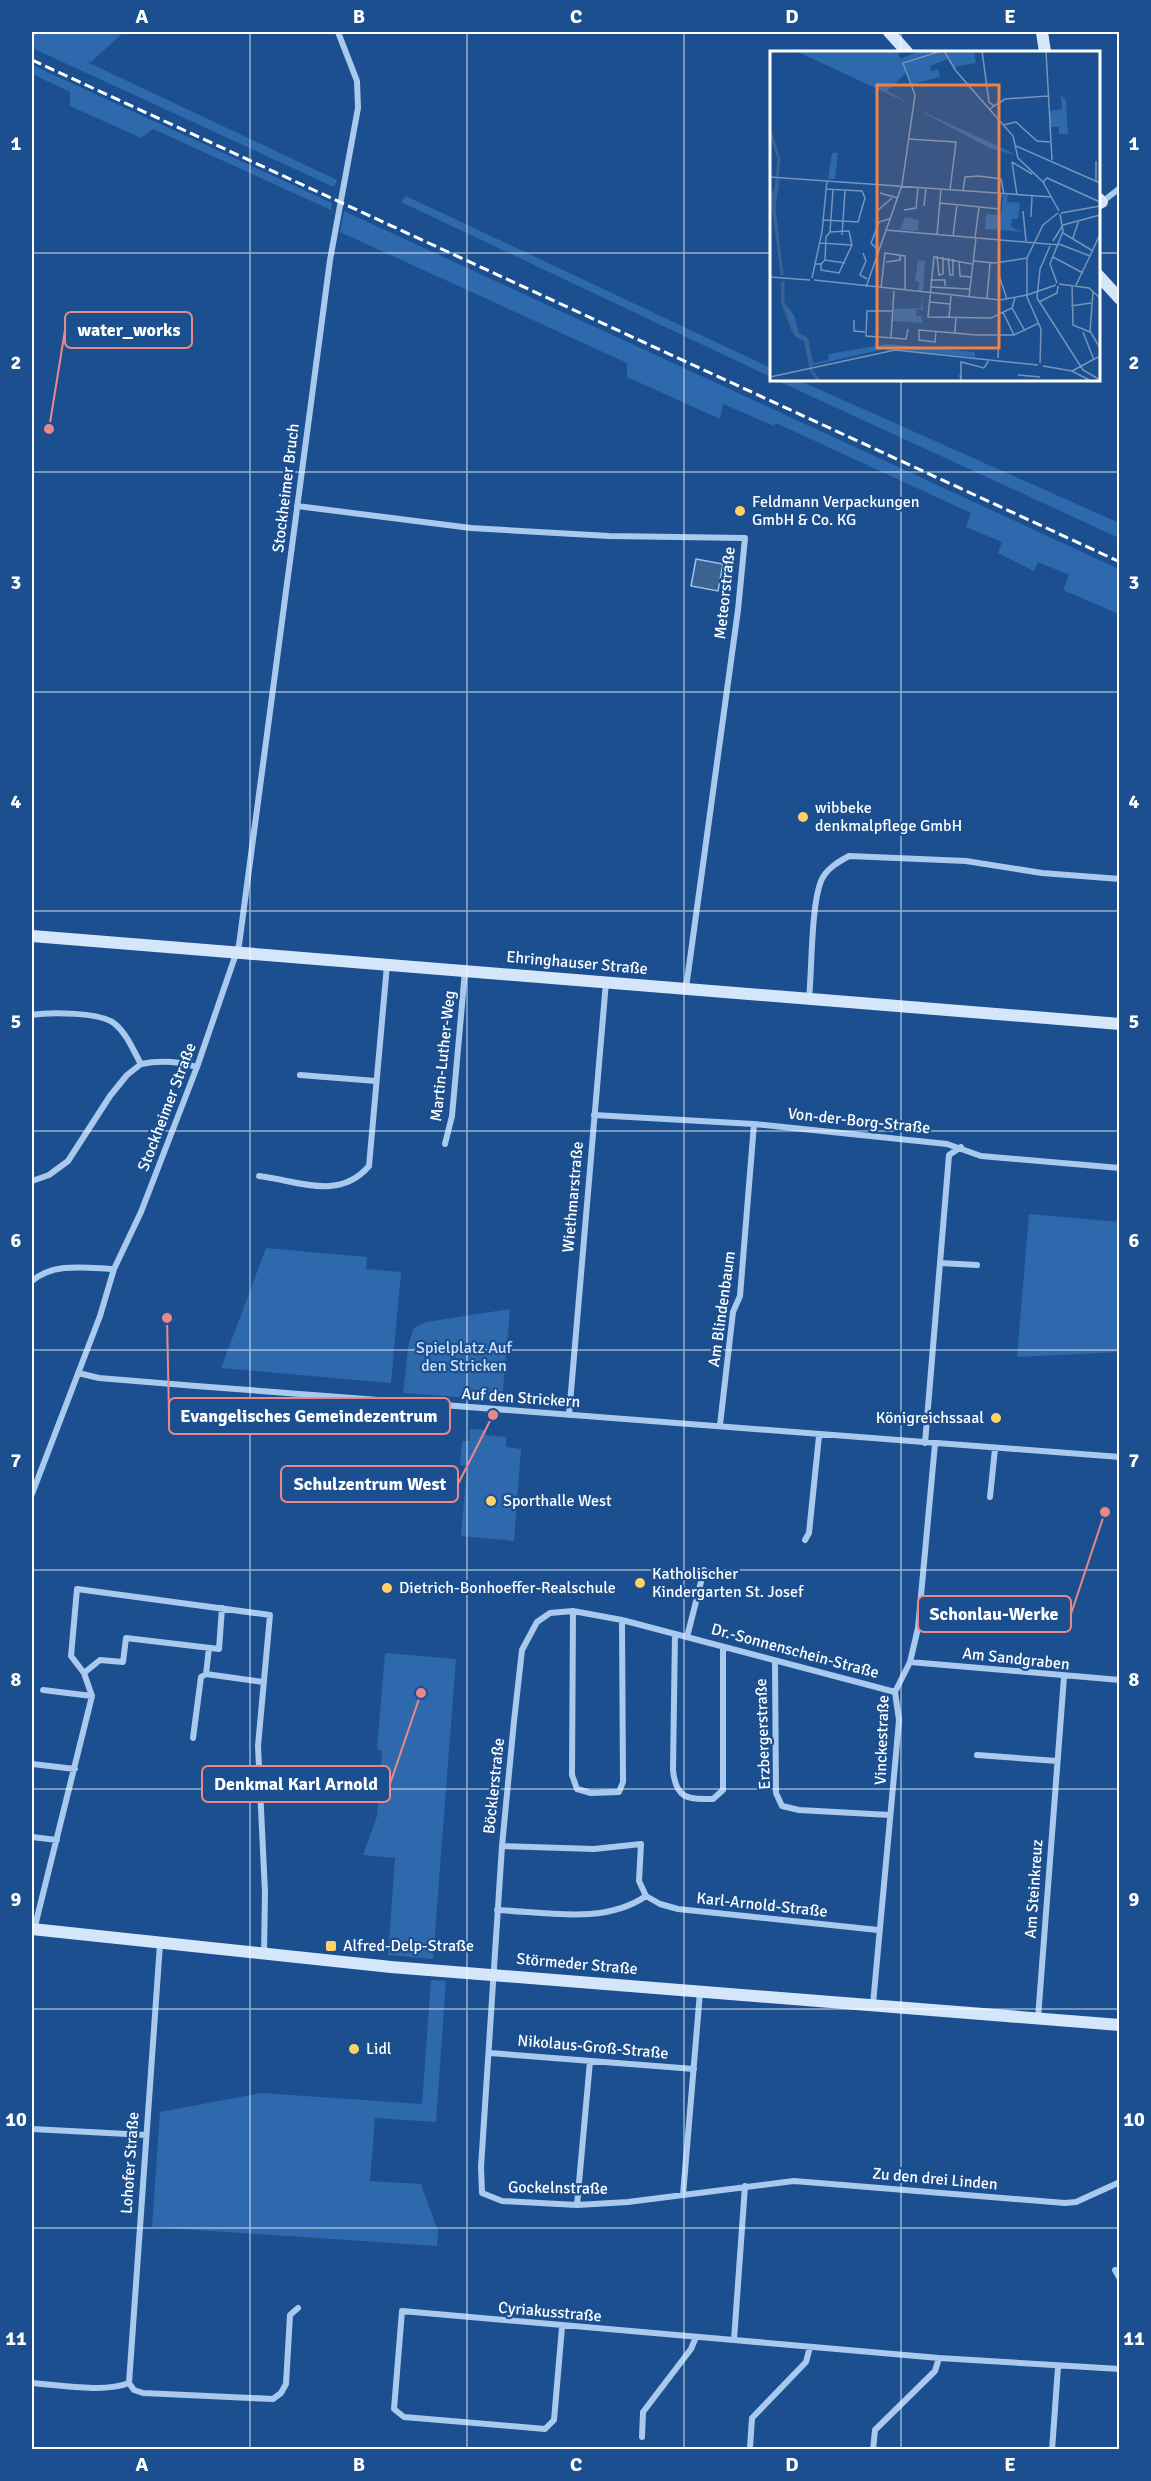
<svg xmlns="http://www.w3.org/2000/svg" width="1151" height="2481" font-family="Signika,sans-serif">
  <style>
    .green { fill: #2e69ad }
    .water { fill: #3c6290; stroke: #9cc4f0; stroke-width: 1.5 }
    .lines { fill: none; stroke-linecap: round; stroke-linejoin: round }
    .street { stroke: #a9c9ee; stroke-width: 6 }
    .secondary { stroke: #d6e6fa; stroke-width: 12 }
    .rail { stroke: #fff; stroke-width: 3; stroke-dasharray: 10 4.5; stroke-linecap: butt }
    .grid { fill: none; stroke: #fff; stroke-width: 1.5; stroke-opacity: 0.55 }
    .poi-dot { fill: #ffd166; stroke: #1b4f8f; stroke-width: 2 }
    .labels { text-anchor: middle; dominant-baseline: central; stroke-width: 4.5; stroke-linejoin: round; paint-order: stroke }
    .street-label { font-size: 16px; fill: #fff; stroke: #1b4f8f }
    .poi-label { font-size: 16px; fill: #fff; stroke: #1b4f8f; text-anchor: start }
    .park-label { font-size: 16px; fill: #cfe3fa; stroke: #1b4f8f }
    .inset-river { fill: none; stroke: #3c6290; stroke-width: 3 }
    .inset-road { fill: none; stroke: #7695bc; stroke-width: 1.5 }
    .view { fill: #ee8249; fill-opacity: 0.15; stroke: #ee8249; stroke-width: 3 }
    .inset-edge { fill: none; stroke: #fff; stroke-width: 3 }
    .leader { fill: none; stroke: #e88989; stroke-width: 2 }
    .callout-dot { fill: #e88989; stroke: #1b4f8f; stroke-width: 2 }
    .callout { fill: #1b4f8f; stroke: #e88989; stroke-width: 2 }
    .callout-label { font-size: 18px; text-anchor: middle; font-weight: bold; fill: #fff }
    .neatline { fill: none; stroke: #fff; stroke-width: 2 }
    .grid-label { font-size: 20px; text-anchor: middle; font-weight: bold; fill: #fff }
  </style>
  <rect width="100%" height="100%" fill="#1b4f8f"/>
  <path class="green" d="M32,32H124L91,62L85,61L337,180L334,187L32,48Z
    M32,65L332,203L331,210L153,129L141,138L70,106V92L32,74Z
    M406,196L771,368V377L401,202Z
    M344,211L1119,569V614L1063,590L1069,575L1038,562L1034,571L998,553L1002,542L966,527L971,513L776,423L774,426L723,404L720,419L627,377V363L340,232Z
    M776,380H798L1119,523V538Z
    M1029,1214L1119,1222V1352L1017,1357Z
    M266,1248L367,1257L366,1269L401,1272L391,1383L221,1368Z
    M510,1309L502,1400L403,1393L409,1342L414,1328L426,1322Z
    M470,1429L486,1430V1435L506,1437V1447L521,1449L514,1541L461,1536L467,1466L460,1465L462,1441H469Z
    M385,1653L456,1659L433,1959L388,1955L395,1858L363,1855L377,1816L382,1751L377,1749Z
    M431,1980L446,1981L436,2122L375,2118L370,2181L421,2184L438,2231L437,2246L152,2227L160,2112L261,2093L422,2104Z"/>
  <path class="water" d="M696,559L723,564L718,591L691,586Z"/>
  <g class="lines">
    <path class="street" d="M1102,202L1120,188
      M297,506L471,528L609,536L745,538L738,610L686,988
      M809,999C812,969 811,906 821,881C826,869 838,862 849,856L966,861L1042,873L1120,879
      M32,1015C50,1012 101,1012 115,1024C127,1034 133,1050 141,1064C160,1060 178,1061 197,1067
      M300,1075L376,1081
      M594,1115L754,1124L947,1144L981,1156L1120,1168
      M445,1144L452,1116L465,971
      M259,1176C299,1181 339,1201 369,1166L387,965
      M32,1181L49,1175L68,1161L110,1096L127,1075L141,1064
      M940,1263L977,1265
      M32,1281C54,1262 87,1268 114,1269
      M78,1373L99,1378L196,1386L1120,1457
      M569,1415L606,982
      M720,1425L733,1312L740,1296L754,1124
      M925,1443L949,1155L961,1147
      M32,1494L100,1316L114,1269L141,1212L197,1067L239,945L330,260L358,108L357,81L338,32
      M990,1497L995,1449
      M805,1540L809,1533L819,1436
      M573,1611L572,1775L577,1789L591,1793L619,1792L623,1782L622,1620
      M675,1634L673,1770C676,1800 688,1799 713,1799L723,1790V1647
      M687,1637L704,1570
      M775,1661L776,1793L782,1806L799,1810L890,1815
      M910,1662L1120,1680
      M84,1673L100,1660L123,1662L126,1638L219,1649L222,1608
      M206,1674L263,1682
      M43,1690L92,1696
      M895,1692L622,1620L573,1611L550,1613L537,1622L522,1650L514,1721L502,1846L481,2167L482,2193L502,2201L577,2205L628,2202L794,2181L1065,2203L1076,2202L1120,2182
      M193,1738L201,1677L206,1674L209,1648
      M977,1755L1057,1761
      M32,1764L75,1769
      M32,1837L57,1840
      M502,1846L594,1849L641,1844L639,1881L646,1896
      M646,1896L660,1904L678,1909L878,1930
      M497,1910C546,1912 604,1925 646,1896
      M34,1930L92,1696L84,1673L71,1656L77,1589L270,1615L258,1746L265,1892L264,1954
      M873,2004L896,1754L899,1720L895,1692L910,1662L918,1628L935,1444
      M1038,2018L1064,1677
      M490,2053L694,2069
      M32,2129L146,2135
      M745,2186L734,2340L939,2358L1120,2369
      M683,2195L700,1992
      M577,2205L590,2061
      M1115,2270L1120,2279
      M562,2327L554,2420L545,2429L404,2417L394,2409L402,2311L734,2340
      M32,2383C59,2385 105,2393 129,2383
      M129,2383L160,1944
      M129,2383L134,2390L143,2393L273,2399L281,2393L286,2384L290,2315L298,2308
      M642,2437L643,2412L691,2349L696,2337
      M750,2448L752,2418L806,2362L810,2347
      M873,2450L875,2430L935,2371L939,2358
      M1052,2450L1058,2367"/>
    <path class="secondary" d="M889,32L907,52
      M1042,32L1045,52
      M1098,198L1102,202L1098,204
      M1098,275L1120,299
      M32,936L1120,1024
      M32,1929L391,1967L1120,2025"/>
    <path class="rail" d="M32,60L1120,562"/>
  </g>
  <path class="grid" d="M250,32V2450M467,32V2450M684,32V2450M901,32V52M32,253H772M1098,253H1120M901,380V2450M32,472H1120M32,692H1120M32,911H1120M32,1131H1120M32,1350H1120M32,1570H1120M32,1789H1120M32,2009H1120M32,2228H1120"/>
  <g class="poi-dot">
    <circle cx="740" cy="511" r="6"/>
    <circle cx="803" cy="817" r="6"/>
    <circle cx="996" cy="1418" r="6"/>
    <circle cx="491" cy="1501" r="6"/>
    <circle cx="640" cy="1583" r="6"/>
    <circle cx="387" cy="1588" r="6"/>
    <rect x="325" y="1940" width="12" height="12" rx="3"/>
    <circle cx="354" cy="2049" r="6"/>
  </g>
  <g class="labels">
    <g class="street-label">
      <text transform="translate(286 488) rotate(-83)">Stockheimer Bruch</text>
      <text transform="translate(725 593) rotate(-84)">Meteorstraße</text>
      <text transform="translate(577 963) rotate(5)">Ehringhauser Straße</text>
      <text transform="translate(443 1056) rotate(-84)">Martin-Luther-Weg</text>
      <text transform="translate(167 1107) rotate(-69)">Stockheimer Straße</text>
      <text transform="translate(859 1121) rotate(6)">Von-der-Borg-Straße</text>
      <text transform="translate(573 1197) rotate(-85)">Wiethmarstraße</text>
      <text transform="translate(722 1309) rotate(-82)">Am Blindenbaum</text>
      <text transform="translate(521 1398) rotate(4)">Auf den Strickern</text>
      <text transform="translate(795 1651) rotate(15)">Dr.-Sonnenschein-Straße</text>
      <text transform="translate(1016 1659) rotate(6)">Am Sandgraben</text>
      <text transform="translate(763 1734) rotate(-92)">Erzbergerstraße</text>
      <text transform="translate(882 1740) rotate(-88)">Vinckestraße</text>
      <text transform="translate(494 1786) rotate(-84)">Böcklerstraße</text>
      <text transform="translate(1034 1889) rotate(-86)">Am Steinkreuz</text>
      <text transform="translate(762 1905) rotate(6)">Karl-Arnold-Straße</text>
      <text transform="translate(577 1964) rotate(5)">Störmeder Straße</text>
      <text transform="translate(593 2047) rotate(5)">Nikolaus-Groß-Straße</text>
      <text transform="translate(130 2163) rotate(-86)">Lohofer Straße</text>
      <text transform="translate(935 2179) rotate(5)">Zu den drei Linden</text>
      <text transform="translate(558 2188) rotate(1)">Gockelnstraße</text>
      <text transform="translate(550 2312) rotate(5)">Cyriakusstraße</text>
    </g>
    <g class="poi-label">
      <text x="752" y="502">Feldmann Verpackungen<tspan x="752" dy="18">GmbH &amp; Co. KG</tspan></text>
      <text x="815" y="808">wibbeke<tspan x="815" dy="18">denkmalpflege GmbH</tspan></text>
      <text x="984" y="1418" text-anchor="end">Königreichssaal</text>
      <text x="503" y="1501">Sporthalle West</text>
      <text x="652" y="1574">Katholischer<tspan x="652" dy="18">Kindergarten St. Josef</tspan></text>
      <text x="399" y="1588">Dietrich-Bonhoeffer-Realschule</text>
      <text x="343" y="1946">Alfred-Delp-Straße</text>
      <text x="366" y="2049">Lidl</text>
    </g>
    <g class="park-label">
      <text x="464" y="1348">Spielplatz Auf<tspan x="464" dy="18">den Stricken</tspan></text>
    </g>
  </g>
  <g transform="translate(770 51)">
    <rect width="330" height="330" fill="#1b4f8f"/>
    <path d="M26,0H134L128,3L131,8L149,0H168L132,11L136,22L117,40L142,54ZM172,0L178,8L160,15L161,20L168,18L170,26L142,33L134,12ZM204,0L206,12L184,16L176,2ZM291,44L296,49L298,83H289V76H280L279,60L292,58ZM143,56L245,103V104L219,97ZM62,102H68L65,128H58ZM10,127L5,158L14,251L24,264L29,283L38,288L43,312L58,309L59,303L118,293L205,301V306L114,298L39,315L34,290L25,285L11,251L12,227L2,158V142ZM233,144H238L237,151L250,152L248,168H242L241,176L253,181L215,178L216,163L231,164ZM135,166L149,169L148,180L130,179ZM148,209L155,210L153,241H148L149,231L145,230ZM152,244L153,259L147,258L146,265H151L153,272L123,270L124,258L151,257Z" fill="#2e69ad"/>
    <path class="inset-river" d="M0,81L9,108L4,157L12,224M13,230V252L23,280L37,288L41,319L49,330"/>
    <path class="inset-road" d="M174,0L186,20L243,85L248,107L273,131L289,160M212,0L219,51L224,55L220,58M276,0L282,109M224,55L235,48L278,45M233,74L246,71L267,90L280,91M138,88L186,91L180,139M246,95L330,132M242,111L262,123M242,111L247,144M0,126L282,146M326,130V110M273,131L277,127L330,151M193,140L195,126L209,125L231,128L234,143M110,142L128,147M170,152L229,158L231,143M154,155L156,137M134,159L146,157L148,136M107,160L122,147M253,160L256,190M291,162L330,155M261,166L262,145M53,169L88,171L95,147L92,140L56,138M293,174L330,164M115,179L289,194M293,182L323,200M72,184L75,140M167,184L171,138M183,185L187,153M205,187L209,156M303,187L309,169M283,190L293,174M49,192L82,194M289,193L320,205M280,195L270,218L267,247L313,319L330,329M107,198L101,192L109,171L119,168M93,202L96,210L90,224L97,228M167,205L169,224L173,223V206M320,205L330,183M283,206L313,222M178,207L180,224H183V208M55,209L56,186L60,181M189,210L190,225L201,226M203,210L225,212L257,207M116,211L130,209V204M44,213H51V219L69,222L82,194L79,180L60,181L63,139M51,213L55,209L75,212M202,213L164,206L158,266L221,267L242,257L245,247M228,222L237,248M0,226L40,229M42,227L52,181L57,129M44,229L230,249L257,244M160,229H175V235M287,232L280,213L293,180L290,163M289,233L319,237L330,247M302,234L303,274L320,281M306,234L320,205M96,236L132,134L145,44L133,12L171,0M160,236L200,238M111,237L115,202L135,205V240M323,241L320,280L330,297M257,244L286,234M199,246L206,187M217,248L220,212M159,251L180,253M269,251L287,242L288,235M301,255L321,252M242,257L255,280M122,260H97L96,285L136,288L138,278M233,261L244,284M179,266L181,245M186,266L185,282L206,284H244L269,272M84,269V280L95,281M166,280L165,291L149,289V279L185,282M313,281L324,309M121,286L124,240M228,307L229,285M270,312L271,278L257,246V207L273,174L288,162M273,315L302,320L321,330M302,320L330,305M190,324L191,329V311L214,317L219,309M248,324L270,326M0,326L125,299L268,314"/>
    <path class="view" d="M107,34H229V297H107Z"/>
    <rect width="330" height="330" class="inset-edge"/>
  </g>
  <path class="leader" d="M49 429L65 330M167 1318L169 1416M493 1415L458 1484M1105 1512L1071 1614M421 1693L390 1784"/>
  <g class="callout-dot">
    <circle cx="49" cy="429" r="6"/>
    <circle cx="167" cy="1318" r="6"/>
    <circle cx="493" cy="1415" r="6"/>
    <circle cx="1105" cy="1512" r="6"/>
    <circle cx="421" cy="1693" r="6"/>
  </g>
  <g class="callout">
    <rect x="65" y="312" width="127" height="36" rx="6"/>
    <rect x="169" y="1398" width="281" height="36" rx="6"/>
    <rect x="281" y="1466" width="177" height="36" rx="6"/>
    <rect x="918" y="1596" width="153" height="36" rx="6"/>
    <rect x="202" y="1766" width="188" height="36" rx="6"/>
  </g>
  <g class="callout-label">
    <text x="129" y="336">water_works</text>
    <text x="309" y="1422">Evangelisches Gemeindezentrum</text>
    <text x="370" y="1490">Schulzentrum West</text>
    <text x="994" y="1620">Schonlau-Werke</text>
    <text x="296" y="1790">Denkmal Karl Arnold</text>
  </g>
  <rect width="1151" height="2481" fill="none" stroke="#1b4f8f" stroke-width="66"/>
  <rect x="33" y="33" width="1085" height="2415" class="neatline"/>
  <g class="grid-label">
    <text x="142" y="23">A</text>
    <text x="359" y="23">B</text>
    <text x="576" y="23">C</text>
    <text x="792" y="23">D</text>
    <text x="1010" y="23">E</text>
    <text x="16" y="150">1</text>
    <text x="1134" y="150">1</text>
    <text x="16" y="369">2</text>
    <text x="1134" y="369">2</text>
    <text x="16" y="589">3</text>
    <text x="1134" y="589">3</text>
    <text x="16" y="808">4</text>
    <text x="1134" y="808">4</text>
    <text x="16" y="1028">5</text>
    <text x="1134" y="1028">5</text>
    <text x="16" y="1247">6</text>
    <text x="1134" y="1247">6</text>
    <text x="16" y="1467">7</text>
    <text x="1134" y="1467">7</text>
    <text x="16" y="1686">8</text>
    <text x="1134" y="1686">8</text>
    <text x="16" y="1906">9</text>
    <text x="1134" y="1906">9</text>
    <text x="16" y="2126">10</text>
    <text x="1134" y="2126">10</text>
    <text x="16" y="2345">11</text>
    <text x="1134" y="2345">11</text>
    <text x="142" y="2471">A</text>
    <text x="359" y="2471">B</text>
    <text x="576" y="2471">C</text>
    <text x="792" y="2471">D</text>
    <text x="1010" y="2471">E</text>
  </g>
</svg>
